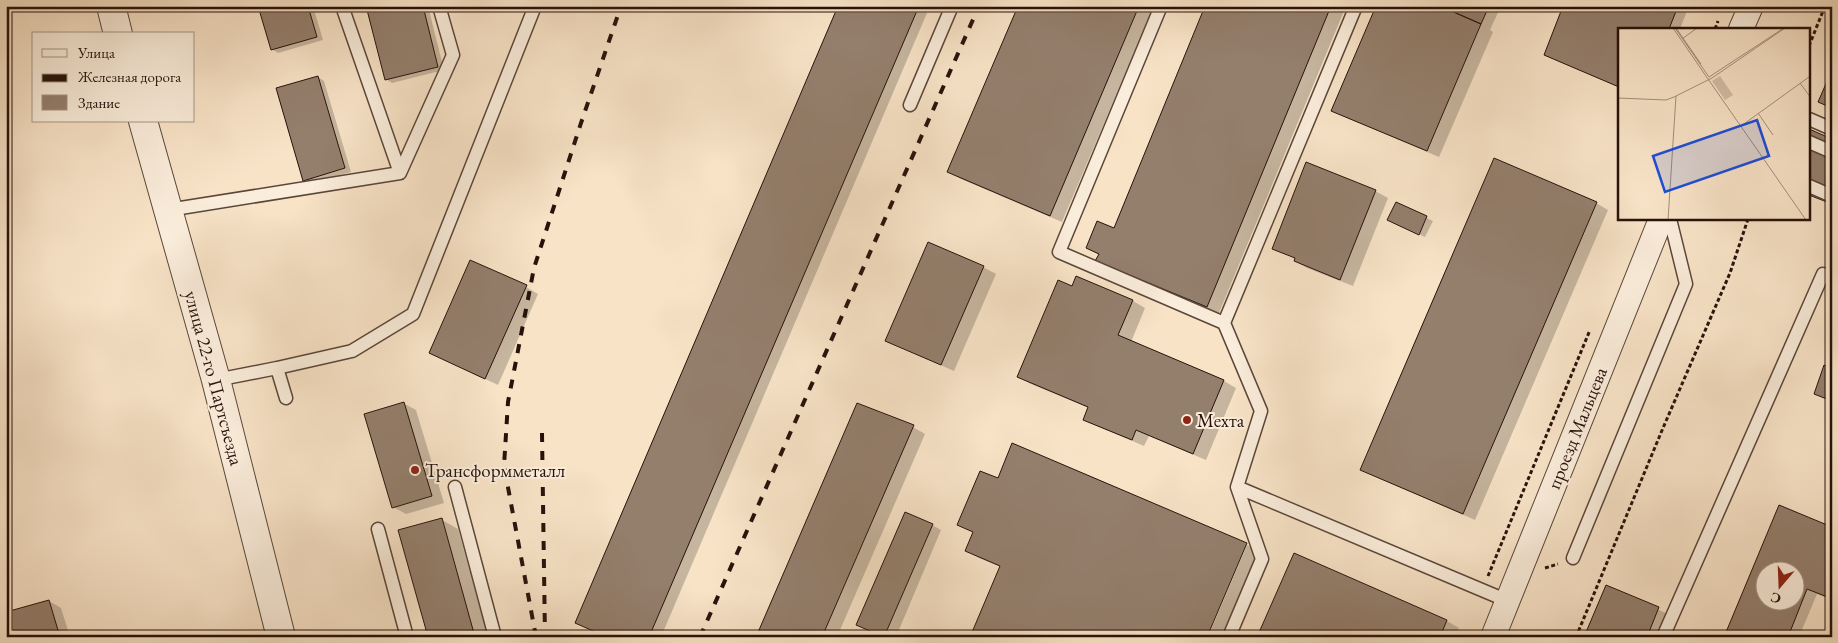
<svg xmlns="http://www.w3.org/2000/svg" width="1838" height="643" font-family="'EB Garamond',serif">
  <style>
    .shadow { fill: #0003; fill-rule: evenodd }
    .building { fill: #947f6d; stroke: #27120b; fill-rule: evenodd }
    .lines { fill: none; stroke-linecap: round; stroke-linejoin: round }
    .service-casing { stroke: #5b463a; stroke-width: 15 }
    .minor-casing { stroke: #5b463a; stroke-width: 26 }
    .tertiary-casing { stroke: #5b463a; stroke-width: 30 }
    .path { stroke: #27120b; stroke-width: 3; stroke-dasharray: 4 2.5; stroke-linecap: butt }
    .service { stroke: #faeddb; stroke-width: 12 }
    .minor { stroke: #faeddb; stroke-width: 24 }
    .tertiary { stroke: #faeddb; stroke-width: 28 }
    .rail { stroke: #27120b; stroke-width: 4; stroke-dasharray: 9 9; stroke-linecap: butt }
    .poi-dot { fill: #8f2418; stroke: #faeddb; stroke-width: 2 }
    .labels { text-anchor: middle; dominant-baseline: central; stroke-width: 4; stroke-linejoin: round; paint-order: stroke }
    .street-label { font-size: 19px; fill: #27120b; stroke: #faeddb }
    .poi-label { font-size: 19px; fill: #27120b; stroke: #faeddb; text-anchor: start }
    .inset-road { fill: none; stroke: #a48f7c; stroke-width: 1 }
    .view { fill: #1d4ed8; fill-opacity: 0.15; stroke: #1d4ed8; stroke-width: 2.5 }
    .inset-edge { fill: none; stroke: #27120b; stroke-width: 2.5 }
  </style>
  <rect width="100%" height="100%" fill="#f8e3c7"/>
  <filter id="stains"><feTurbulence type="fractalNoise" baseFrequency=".004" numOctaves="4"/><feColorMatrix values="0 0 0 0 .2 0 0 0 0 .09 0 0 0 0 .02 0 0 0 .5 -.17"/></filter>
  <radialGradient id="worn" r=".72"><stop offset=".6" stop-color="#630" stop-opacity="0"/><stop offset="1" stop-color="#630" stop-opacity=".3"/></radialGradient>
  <path class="shadow" d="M260,6H313L323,40L278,53L272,49Z
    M367,6H428L444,70L392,83L386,79Z
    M839,6H930L661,637H607Z
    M1019,6H1154L1062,222L961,179L949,172Z
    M1206,6H1346L1219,313L1109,268L1099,255L1087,248L1115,229Z
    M1377,6H1501L1490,30L1493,32L1439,157L1345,117L1333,110Z
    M1565,6H1689L1680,29H1619V87L1555,60Z
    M318,77L324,81L351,172L311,183L304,180Z
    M1375,191L1388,198L1353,286L1307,268L1295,261L1296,259L1273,248Z
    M1396,203L1433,221L1425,237L1395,223Z
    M1596,203L1608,210L1475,520L1374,476L1362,469Z
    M983,267L996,274L954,371L899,347L886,340Z
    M526,287L538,294L498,385L430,353Z
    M1072,287L1133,301L1145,308L1131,342L1224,381L1236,388L1206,460L1149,436L1144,446L1097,426L1085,419L1089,408L1031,384L1019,377Z
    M403,403L416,410L444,503L406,514L393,507Z
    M913,427L925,434L837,637H758Z
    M1780,507L1832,528V600L1817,594L1799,637H1726ZM1766,570H1796V600H1766Z
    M442,520L458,529L488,637H429Z
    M959,524L1205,637L1001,567L979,558L967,551L974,533Z
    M932,525L941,530L896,637H883L858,625Z
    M1247,545L1258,551L1222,637H1208Z
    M6,579L11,594L6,595Z
    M1606,587L1668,614L1659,637H1586Z
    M49,601L61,608L70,637H6Z
    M1447,621L1459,628L1455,637H1259Z"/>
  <path class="building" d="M258,6H308L317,37L271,50Z
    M366,6H423L438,67L385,80Z
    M838,6H919L649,637H607L575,623Z
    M1018,6H1139L1050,216L947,172Z
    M1205,6H1331L1207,307L1095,261L1099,254L1086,248L1097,221L1114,228Z
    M1376,6H1440L1481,24L1427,151L1331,111Z
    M1440,6H1489L1481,24Z
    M1563,6H1678L1669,29H1619V87L1544,55Z
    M1832,70V108L1818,102Z
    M318,76L345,168L303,181L276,88Z
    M1809,129L1832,139V204L1809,195Z
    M1494,158L1597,202L1463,514L1360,470Z
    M1306,162L1376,190L1340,280L1294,261L1295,258L1272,249Z
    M1396,202L1427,216L1419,235L1387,220Z
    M928,242L984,266L941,365L885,341Z
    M470,260L527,285L485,379L429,353Z
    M1076,276L1133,300L1118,335L1224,380L1193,454L1136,430L1132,440L1083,420L1088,407L1017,377L1058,280L1072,286Z
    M1824,365L1832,368V401L1814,394Z
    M404,402L432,496L392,508L364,414Z
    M857,403L914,425L822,637H756Z
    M1012,443L1247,543L1207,637H970L1000,566L965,551L973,532L957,525L980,471L998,478Z
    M1779,505L1832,527V595L1830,598L1807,589L1788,637H1724ZM1766,570H1796V600H1766Z
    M905,512L933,524L884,637L856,625Z
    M442,518L475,637H428L398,530Z
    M1294,553L1447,620L1440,637H1257Z
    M1606,585L1659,607L1647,637H1584Z
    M49,600L60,637H6V612Z"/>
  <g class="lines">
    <defs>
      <path id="service" d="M1161,6L1059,252L1224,323
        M910,105L952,6
        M1809,119L1832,129
        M1809,142L1832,152
        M400,173L453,55L439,6
        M1809,186L1832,196
        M168,210L400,173L342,6
        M277,368L286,398
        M216,380L277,368L352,351L413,314L535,6
        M455,487L495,637
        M1237,487L1508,601
        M378,529L407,637
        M1573,558L1686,284L1670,219
        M1229,637L1262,559L1237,487L1261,411L1224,323L1356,6
        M1663,637L1823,274L1832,276"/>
      <path id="minor" d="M1741,29L1751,6
        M1493,637L1661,219"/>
      <path id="tertiary" d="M111,6L118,34
        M143,121L216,380L281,637"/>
    </defs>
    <use href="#service" class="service-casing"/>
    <use href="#minor" class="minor-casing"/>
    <use href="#tertiary" class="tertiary-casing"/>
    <path class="path" d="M1715,29L1718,21
      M1809,46L1825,6
      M1545,568L1558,564
      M1488,576L1590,330
      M1576,637L1663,428L1730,273L1748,219"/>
    <use href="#service" class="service"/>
    <use href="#minor" class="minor"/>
    <use href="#tertiary" class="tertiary"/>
    <path class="rail" d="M542,433L545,637
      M536,637L504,466L508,402L534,268L580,126L621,6
      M700,637L979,6"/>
  </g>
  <g class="poi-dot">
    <circle cx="1187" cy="420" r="5"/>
    <circle cx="415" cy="470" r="5"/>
  </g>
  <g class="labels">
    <g class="street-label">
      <text transform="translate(214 378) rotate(75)">улица 22-го Партсъезда</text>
      <text transform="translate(1577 428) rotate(-68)">проезд Мальцева</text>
    </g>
    <g class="poi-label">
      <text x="1197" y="420">Мехта</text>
      <text x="425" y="470">Трансформметалл</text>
    </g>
  </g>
  <g transform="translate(1618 28)">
    <rect width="192" height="192" fill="#f8e3c7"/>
    <path d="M102,48L115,67L107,72L94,53Z" fill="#d4bfa7"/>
    <path class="inset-road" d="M55,0L90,51M57,0L91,49L166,0M58,0L83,36M64,11L79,0M90,51L188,192M182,55L193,70M0,70L48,72L56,69L94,50L167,0M140,85L155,107M123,98L191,49M50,192L58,68"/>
    <path class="view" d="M139,92L151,128L47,164L35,128Z"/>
    <rect width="192" height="192" class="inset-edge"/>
  </g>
  <rect width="1838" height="643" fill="none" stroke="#f8e3c7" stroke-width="25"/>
  <rect x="8" y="8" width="1823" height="628" fill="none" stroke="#27120b" stroke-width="2.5"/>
  <rect x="12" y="12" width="1813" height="618" fill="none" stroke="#27120b"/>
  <rect x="32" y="32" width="162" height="90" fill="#faeddb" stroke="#a69588"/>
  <rect x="42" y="49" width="25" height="8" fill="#faeddb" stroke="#a69588"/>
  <text x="78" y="58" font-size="15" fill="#27120b">Улица</text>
  <rect x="42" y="74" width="25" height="8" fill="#27120b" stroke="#a69588"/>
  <text x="78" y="82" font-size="15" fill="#27120b">Железная дорога</text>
  <rect x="42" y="95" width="25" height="15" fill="#947f6d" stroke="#a69588"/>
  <text x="78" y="108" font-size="15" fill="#27120b">Здание</text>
  <g transform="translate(1780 586) rotate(199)"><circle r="24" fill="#faeddb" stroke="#a69588"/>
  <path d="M0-4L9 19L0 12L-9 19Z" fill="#8f2418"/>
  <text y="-8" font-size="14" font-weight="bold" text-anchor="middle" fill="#27120b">С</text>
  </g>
  <rect width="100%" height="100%" filter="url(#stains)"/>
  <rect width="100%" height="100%" fill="url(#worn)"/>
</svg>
